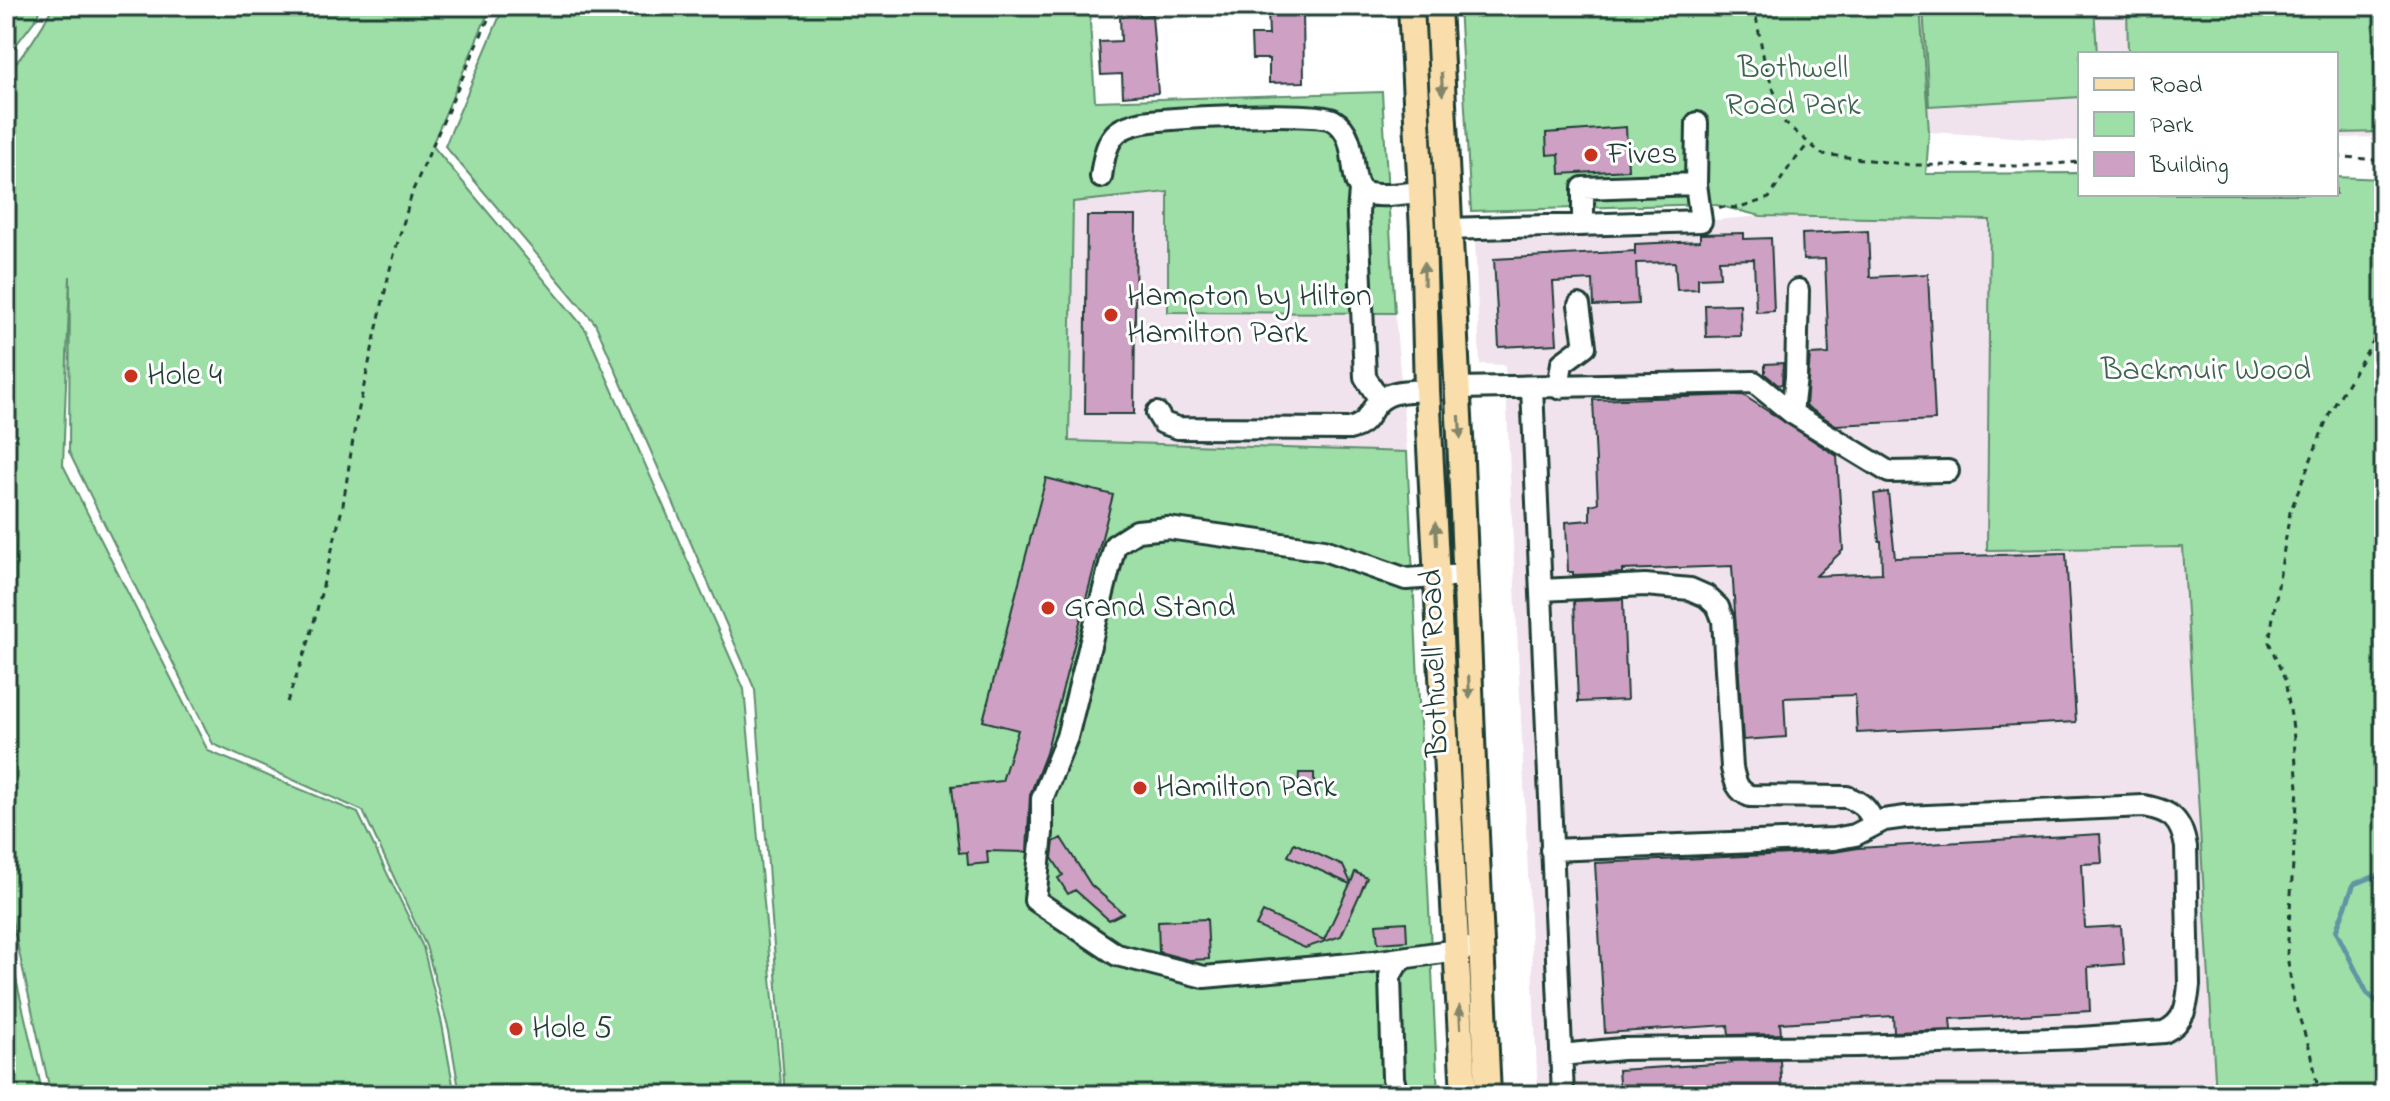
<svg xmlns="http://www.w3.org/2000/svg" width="2390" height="1101" font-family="'Indie Flower',sans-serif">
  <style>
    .built { fill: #f0e3ed }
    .green { fill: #9edea7; stroke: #5e8e6e; stroke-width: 2 }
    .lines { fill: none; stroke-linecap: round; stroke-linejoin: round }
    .stream { stroke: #6096a3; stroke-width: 5 }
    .building { fill: #cea1c4; stroke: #1f3d34; stroke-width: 2 }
    .minor-casing { stroke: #1f3d34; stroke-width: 26 }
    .major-casing { stroke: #1f3d34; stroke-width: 30 }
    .path { stroke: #1f3d34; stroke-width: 3; stroke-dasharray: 6 6; stroke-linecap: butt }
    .minor { stroke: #fff; stroke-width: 20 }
    .major { stroke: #f9deab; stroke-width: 24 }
    .oneway { fill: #81856a }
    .poi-dot { fill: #c8321e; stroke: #fff; stroke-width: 3 }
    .labels { text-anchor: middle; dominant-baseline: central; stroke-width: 6; stroke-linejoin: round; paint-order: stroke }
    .park-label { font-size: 32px; fill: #3f6551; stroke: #fff }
    .poi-label { font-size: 32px; fill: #1f3d34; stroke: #fff; text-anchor: start }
    .street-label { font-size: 32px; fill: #1f3d34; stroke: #fff }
  </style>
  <rect width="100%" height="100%" fill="#fff"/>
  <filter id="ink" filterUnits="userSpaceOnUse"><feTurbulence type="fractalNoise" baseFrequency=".0125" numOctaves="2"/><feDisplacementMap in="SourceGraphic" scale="16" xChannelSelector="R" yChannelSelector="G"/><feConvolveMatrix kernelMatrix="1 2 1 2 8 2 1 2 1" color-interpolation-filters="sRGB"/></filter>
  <g filter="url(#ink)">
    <path class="built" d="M1920,6H2384V137L2336,138V54H2080V141L1929,132Z
      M1169,192L1168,312L1395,313L1407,452L1069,442L1072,202Z
      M1761,216L1990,220L1987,550L2183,546L2216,1095H1538L1505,365L1480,364L1475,241Z"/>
    <path class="green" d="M6,6H42L38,16L6,58Z
      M53,6H491L432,145L586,330L744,689L782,1095H460L449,1030L426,946L363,811L213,744L69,452L70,276L63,465L208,751L358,813L423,947L442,1024L455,1095H51L6,894V74C25,54 41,31 53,6Z
      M504,6H1089L1095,101L1382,92L1395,313L1168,312V192L1073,202L1069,441L1407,452L1438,1095H785L755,690L595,323L445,146Z
      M1459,6H1920L1929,132L1926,174L2080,173V194H2336V177L2384,179V1095H2216L2183,547L1987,550L1990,220L1761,216L1712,204L1471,211Z
      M1923,6H2094L2097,54H2080V97L1929,106Z
      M2127,6H2384V132L2336,133V54H2128Z
      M6,936L43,1095H6Z"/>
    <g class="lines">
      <path class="stream" d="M2384,873L2354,884L2336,931L2367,993L2384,1008"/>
    </g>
    <path class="building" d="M1268,10H1303L1304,82L1269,83V59H1252L1251,35H1269Z
      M1152,15L1158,93L1123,96L1122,74L1101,75L1099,42L1121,41L1120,17Z
      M1626,127L1628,170L1560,174L1559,154L1547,155L1546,133Z
      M1087,216H1136L1134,414H1085Z
      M1868,231L1870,277L1928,274L1935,420L1836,425L1806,406L1810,355L1829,354L1825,259L1803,260L1802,234Z
      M1744,233V239L1771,238L1774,311L1756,312L1754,259L1719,260L1720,277L1698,278V289L1677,290L1675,262L1636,263L1638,304L1594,306L1593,280L1553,282L1557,344L1499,347L1494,259L1635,251V256V244L1700,241V234Z
      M1740,304L1741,336L1706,337L1705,305Z
      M1783,363L1782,384L1778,385L1765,374V364Z
      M1743,395L1837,456L1843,550L1816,576L1882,573L1881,541H1879L1874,494L1888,492L1895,558L2066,553L2076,722L1857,733L1855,695L1784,698L1786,737L1743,740L1732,566L1622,570V573L1573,575V572H1568L1566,522L1590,520V505L1598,503L1593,400Z
      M1046,478L1113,495L1046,753L1030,795L1027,852L987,851L988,863L968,865L967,852L959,853L952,786L1002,781L1018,730L983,721Z
      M1623,599L1627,700L1578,702L1574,601Z
      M1299,773H1314V791H1298Z
      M2100,834L2102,863L2082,864L2085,928L2121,926L2124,964L2088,967L2090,1011L1950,1019L1951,1030L1894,1032L1893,1016L1780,1023L1781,1034L1729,1035L1728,1025L1605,1033L1595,863L1834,852L1858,848Z
      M1061,838L1091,885L1123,913L1109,920L1075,890L1068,894L1058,878L1063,875L1052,858L1054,842Z
      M1294,843L1343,866L1351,883L1355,872L1367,878L1341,936L1305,948L1256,926L1263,912L1324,940L1350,884L1288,856Z
      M1207,919L1209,959L1189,960L1159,952L1158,921Z
      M1406,922L1407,941L1378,943L1376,924Z
      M1780,1060L1782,1095H1620L1618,1070L1731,1063L1730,1061Z"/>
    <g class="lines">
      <defs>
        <path id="minor" d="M1101,177C1103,162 1106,137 1122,129C1130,125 1142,122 1151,121C1177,118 1316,110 1333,120C1363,137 1345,186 1366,193C1381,198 1404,193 1420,192
          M1360,191L1358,213L1365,377L1380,400
          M1583,225V188L1696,184L1697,123
          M1449,229L1701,221L1696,184
          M1458,388L1754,382L1792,413L1889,472L1948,471
          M1532,388L1563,1095
          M1558,388L1562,363L1585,346L1579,305
          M1157,413L1163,423L1178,428L1349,429C1372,424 1367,409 1382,399C1394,390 1413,391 1427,390
          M1792,413L1796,377L1798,290
          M1465,575L1406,579L1324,550L1168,528L1137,531L1115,545L1067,737L1042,799V833L1035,900L1117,955L1204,977L1373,962L1471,948
          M1541,590L1645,585L1690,589L1706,596L1718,607L1723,620L1732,768C1735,781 1737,791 1750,796L1847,797C1862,803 1869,809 1874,825
          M1551,850L1834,839L1855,835L1884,820L1906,817L2144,806C2171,811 2181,819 2186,847L2189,985C2187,1006 2185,1022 2164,1032L2080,1038L1857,1046L1622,1049L1561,1055
          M1397,1095L1393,1078L1390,976L1397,964L1404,958"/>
        <path id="major" d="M1411,6L1423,231L1427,390L1464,1095
          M1438,6L1460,436L1475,813L1488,1095"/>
      </defs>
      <use href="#minor" class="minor-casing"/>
      <use href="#major" class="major-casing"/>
      <path class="path" d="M1754,6L1765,65L1785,123L1822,154L1911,165L2025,166L2080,162
        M2336,156L2384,161
        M1719,207L1740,208L1769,198L1790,166L1809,143
        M287,702L310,638L343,505L355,426L390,269L413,190L494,6
        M2319,1095L2312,1056L2294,1002L2287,955L2298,788L2293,728L2285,680L2269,642L2290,512L2329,414L2384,323"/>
      <use href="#minor" class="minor"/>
      <use href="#major" class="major"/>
    </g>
    <defs><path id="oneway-solid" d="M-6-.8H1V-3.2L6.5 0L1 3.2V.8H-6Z" transform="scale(2)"/></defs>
    <g class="oneway">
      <use href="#oneway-solid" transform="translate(1442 84) rotate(87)"/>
      <use href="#oneway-solid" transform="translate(1424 274) rotate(-91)"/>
      <use href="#oneway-solid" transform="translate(1460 427) rotate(87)"/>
      <use href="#oneway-solid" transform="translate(1436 534) rotate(-93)"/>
      <use href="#oneway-solid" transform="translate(1469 687) rotate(88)"/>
      <use href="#oneway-solid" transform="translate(1460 1017) rotate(-93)"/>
    </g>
  </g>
  <g class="poi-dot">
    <circle cx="1591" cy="155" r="8"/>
    <circle cx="1111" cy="315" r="8"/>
    <circle cx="131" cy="376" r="8"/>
    <circle cx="1048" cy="608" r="8"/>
    <circle cx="1140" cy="788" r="8"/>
    <circle cx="516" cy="1029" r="8"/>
  </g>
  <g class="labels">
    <g class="park-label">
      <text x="1793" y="69">Bothwell<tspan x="1793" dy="37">Road Park</tspan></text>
      <text x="2206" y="371">Backmuir Wood</text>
    </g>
    <g class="poi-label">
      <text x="1607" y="155">Fives</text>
      <text x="1127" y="297">Hampton by Hilton<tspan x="1127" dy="37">Hamilton Park</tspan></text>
      <text x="147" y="376">Hole 4</text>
      <text x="1064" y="608">Grand Stand</text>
      <text x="1156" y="788">Hamilton Park</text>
      <text x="532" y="1029">Hole 5</text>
    </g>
    <g class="street-label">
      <text transform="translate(1436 663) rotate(-92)">Bothwell Road</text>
    </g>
  </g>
  <rect width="2390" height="1101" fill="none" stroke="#fff" stroke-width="32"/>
  <rect x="16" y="16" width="2358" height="1069" fill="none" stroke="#1f3d34" stroke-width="3" filter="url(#ink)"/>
  <rect x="2078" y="52" width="260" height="144" fill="#ffffff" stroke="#a5b1ae" stroke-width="2"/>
  <rect x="2094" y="78" width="40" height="12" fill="#f9deab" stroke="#a5b1ae" stroke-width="2"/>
  <text x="2150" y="92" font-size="24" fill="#1f3d34">Road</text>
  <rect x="2094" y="112" width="40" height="24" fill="#9edea7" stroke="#a5b1ae" stroke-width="2"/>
  <text x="2150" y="132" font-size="24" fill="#1f3d34">Park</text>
  <rect x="2094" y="152" width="40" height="24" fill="#cea1c4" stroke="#a5b1ae" stroke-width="2"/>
  <text x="2150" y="172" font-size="24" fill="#1f3d34">Building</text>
</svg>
